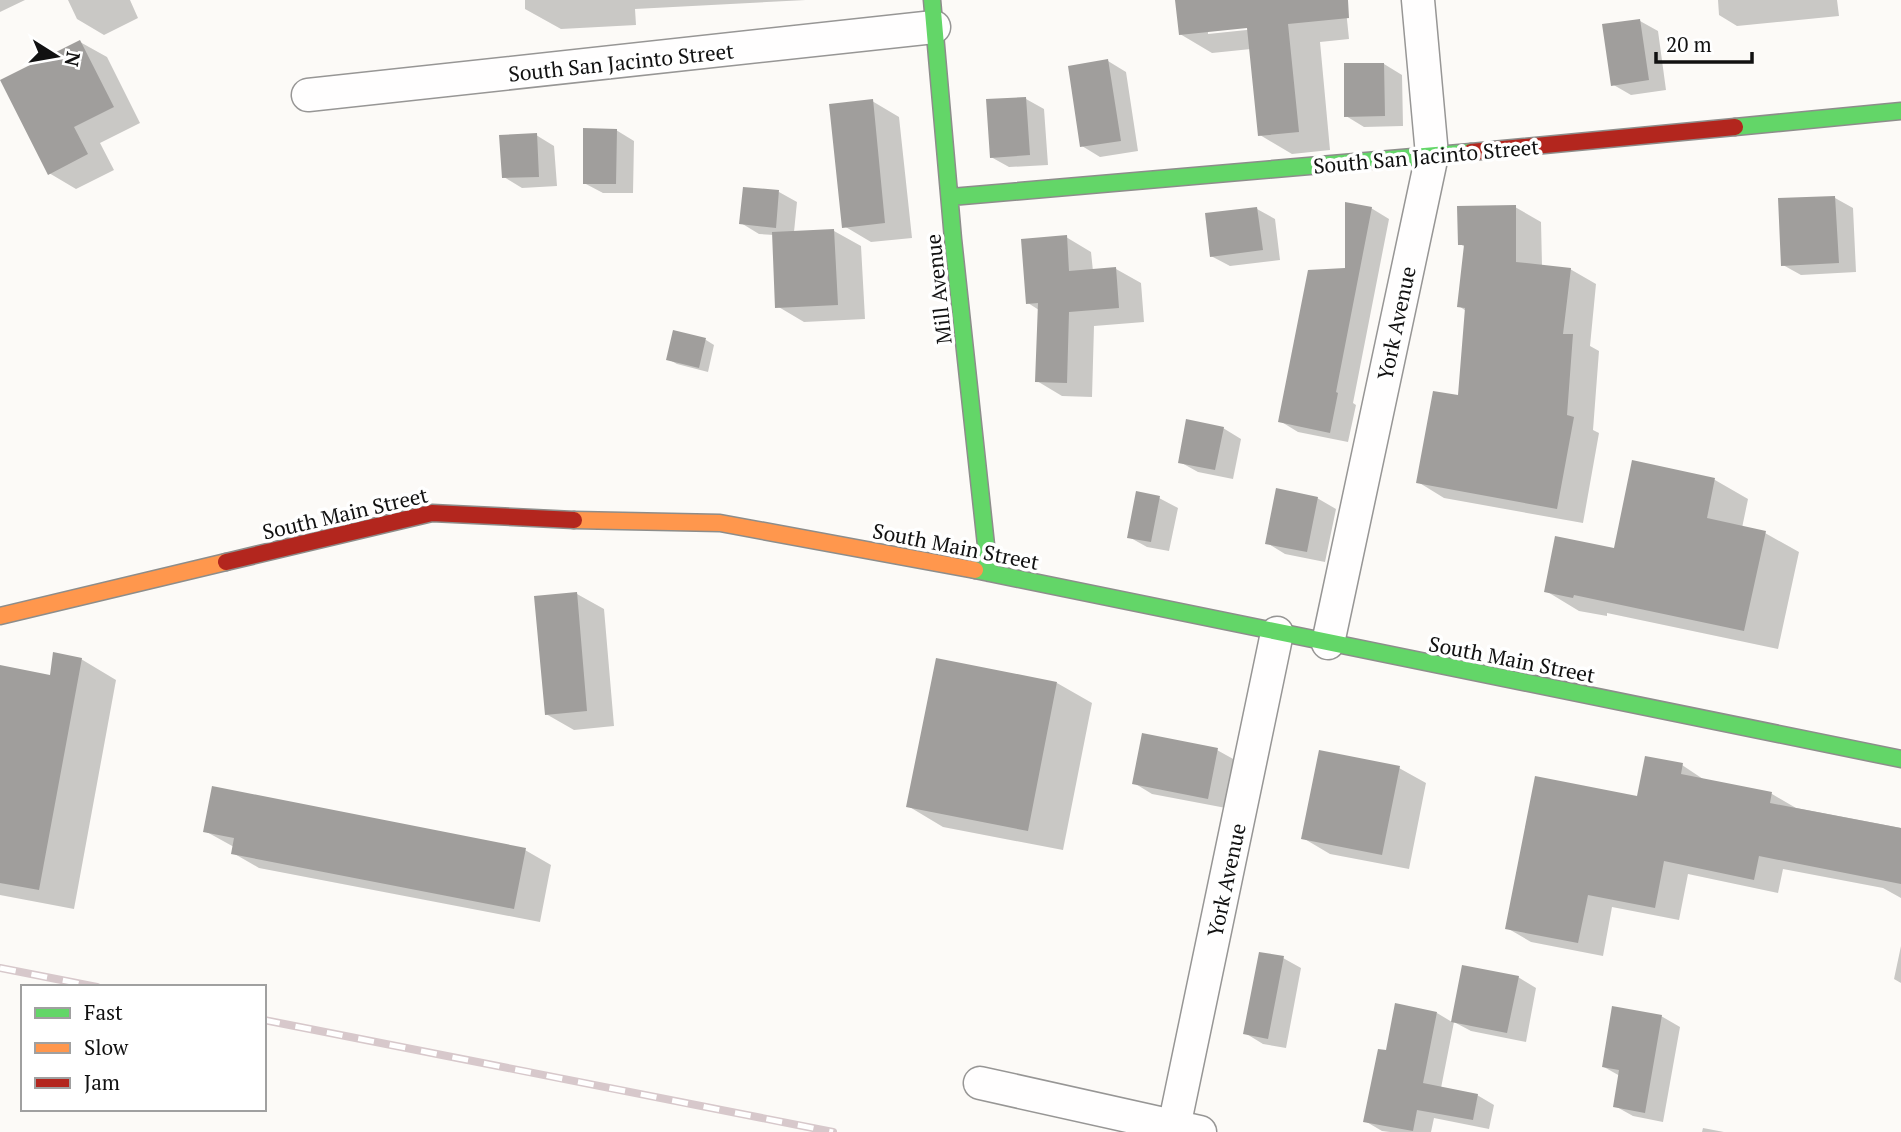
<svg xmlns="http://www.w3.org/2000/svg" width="1901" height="1132" font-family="'PT Serif',serif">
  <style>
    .shadow { fill: #0003; fill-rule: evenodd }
    .building { fill: #a09e9c }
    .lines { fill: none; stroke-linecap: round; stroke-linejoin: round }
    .street-casing { stroke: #979695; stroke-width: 35 }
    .fast-casing { stroke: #8d8d8b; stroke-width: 19 }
    .slow-casing { stroke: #8d8d8b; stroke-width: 19 }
    .jam-casing { stroke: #8d8d8b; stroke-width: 19 }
    .street { stroke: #fffefe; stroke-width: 32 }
    .fast { stroke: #63d668; stroke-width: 16 }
    .slow { stroke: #ff974d; stroke-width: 16 }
    .jam { stroke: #b3261e; stroke-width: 16 }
    .rail-casing { stroke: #d7c8cb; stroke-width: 8 }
    .rail { stroke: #fff; stroke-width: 5; stroke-dasharray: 16; stroke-linecap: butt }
    .labels { text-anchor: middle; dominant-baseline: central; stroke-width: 7; stroke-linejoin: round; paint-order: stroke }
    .street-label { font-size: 21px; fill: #111; stroke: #fff }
  </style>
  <rect width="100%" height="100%" fill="#fcfaf7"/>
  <path class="shadow" d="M0,0H25L0,12Z
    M68,0H130L138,18L104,35L77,19Z
    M525,0H806L635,9L636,25L561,29L525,9Z
    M1177,0H1345L1349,39L1320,42L1330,150L1292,154L1260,135L1251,49L1212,53L1180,34ZM1256,26V29L1208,34V31Z
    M1718,0H1837L1839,16L1737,26L1719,15Z
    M1640,21L1658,31L1666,90L1631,95L1612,84Z
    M80,42L107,57L140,123L100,143L114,170L76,189L49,173Z
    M1108,61L1126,72L1138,151L1100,157L1082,146Z
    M1384,64L1402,75L1403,126L1364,127L1346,116Z
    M1026,99L1044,109L1048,165L1009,167L991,157Z
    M872,101L899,117L912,238L871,242L844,226Z
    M616,130L634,141L633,193H603L584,183Z
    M536,135L554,146L557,186L522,188L504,177Z
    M779,192L797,202L794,232L834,231L861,246L865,319L804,322L777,306L774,235L759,234L741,223Z
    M1835,198L1853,208L1856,272L1801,275L1783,265Z
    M1515,207L1541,222L1542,266L1570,269L1596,284L1590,346L1599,351L1593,430L1599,433L1583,523L1444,498L1418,482L1459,397L1466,311L1459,306L1465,247L1460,244Z
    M1371,208L1389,219L1353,403L1356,405L1348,442L1298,432L1280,421Z
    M1257,209L1275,219L1280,260L1230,266L1211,256Z
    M1066,237L1091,252L1093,271L1116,269L1141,283L1144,322L1094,326L1092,397L1062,396L1037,381L1039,310L1028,303Z
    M674,332L706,340L714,345L708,372L677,364L668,359Z
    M1223,428L1241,439L1233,479L1198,472L1180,462Z
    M1634,462L1715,480L1748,499L1742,528L1765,533L1799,552L1778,649L1607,613V616L1579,611L1546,591L1615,550Z
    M1159,498L1178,508L1169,551L1147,547L1129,537Z
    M1317,498L1336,509L1325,562L1285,554L1267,543Z
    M577,594L604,609L614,726L574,730L546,714Z
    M81,659L116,680L74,909L0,895V680L51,677Z
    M1057,683L1092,703L1063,850L943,827L908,806Z
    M1217,750L1235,760L1226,808L1152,794L1134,783Z
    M1682,765L1706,781L1772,794L1796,808L1901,828V898L1883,888L1783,869L1778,893L1688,874L1679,920L1612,907L1603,956L1531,942L1507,928L1639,798Z
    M1399,768L1426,783L1409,869L1330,854L1303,838Z
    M205,831L525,850L551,865L540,922L259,868L233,853L234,847Z
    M1901,946V983L1894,979Z
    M1283,958L1301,968L1286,1048L1263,1044L1245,1033Z
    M1518,977L1536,988L1526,1042L1471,1031L1454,1022L1441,1088L1477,1095L1494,1105L1489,1129L1434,1118L1431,1132H1390L1382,1131L1365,1121L1387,1052L1437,1013L1452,1022Z
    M1661,1016L1680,1027L1663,1122L1633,1116L1615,1106L1620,1076L1604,1067Z
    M1703,1128L1724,1132H1702Z"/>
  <path class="building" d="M1175,0H1348L1349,18L1288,24L1299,132L1258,136L1247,28L1179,35Z
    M1640,19L1649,80L1611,86L1602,24Z
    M80,40L114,107L74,127L88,154L48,175L0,80Z
    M1108,59L1121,141L1080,147L1068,66Z
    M1344,63H1384L1385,116L1344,117Z
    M1026,97L1030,155L990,158L986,99Z
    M873,99L885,223L842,228L829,104Z
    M583,128L617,129L616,184H583Z
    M537,133L539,177L502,178L499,135Z
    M743,187L779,190L776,228L739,224Z
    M1835,196L1839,263L1781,266L1778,198Z
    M1345,202L1372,207L1336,392L1338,393L1330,433L1278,422L1308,270L1345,268Z
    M1516,205V262L1571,268L1563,334H1573L1567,415L1574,417L1557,509L1416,483L1433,391L1458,395L1465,308L1457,307L1464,245H1458L1457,206Z
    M1257,207L1263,250L1210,257L1205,213Z
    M834,229L838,305L775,308L772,232Z
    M1067,235L1069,271L1116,267L1119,308L1069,312L1067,383L1035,382L1038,303L1026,304L1021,239Z
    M673,330L706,338L699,368L666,360Z
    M1186,419L1224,427L1215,470L1178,463Z
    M1632,460L1715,478L1707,518L1766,531L1744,631L1574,595L1573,598L1544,592L1555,536L1614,548Z
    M1276,488L1318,497L1307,552L1265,544Z
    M1136,491L1160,496L1151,542L1127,538Z
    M577,592L587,711L545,715L534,596Z
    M53,652L82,658L39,890L0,883V665L50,675Z
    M936,658L1057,682L1028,831L906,807Z
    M1142,733L1218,748L1208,799L1132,784Z
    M1319,750L1400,766L1382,855L1301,839Z
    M1645,756L1683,763L1681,774L1772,792L1770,803L1901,828V884L1759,856L1754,880L1664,861L1655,908L1588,895L1578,943L1505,929L1535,776L1637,796Z
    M212,786L526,848L514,909L231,854L234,838L203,832Z
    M1259,952L1284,956L1268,1039L1243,1034Z
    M1462,965L1519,976L1507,1033L1451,1022Z
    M1395,1003L1437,1012L1423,1083L1478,1094L1473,1120L1417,1110L1413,1131L1363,1122L1378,1049L1386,1050Z
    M1612,1006L1662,1015L1645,1113L1613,1107L1619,1070L1602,1067Z"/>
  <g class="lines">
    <defs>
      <path id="street" d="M308,95L934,27
        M1328,643L1432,155L1418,0
        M980,1083L1200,1132
        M1174,1127L1277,633"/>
      <path id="fast" d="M932,0L953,239L989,573
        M1735,127L1901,111
        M951,197L1471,152
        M975,570L1901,759"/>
      <path id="slow" d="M574,520L720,523L975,570
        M0,616L226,562"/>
      <path id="jam" d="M1471,152L1735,127
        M226,562L432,513L574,520"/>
    </defs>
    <use href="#street" class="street-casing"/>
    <use href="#fast" class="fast-casing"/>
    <use href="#slow" class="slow-casing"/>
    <use href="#jam" class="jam-casing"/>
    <use href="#street" class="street"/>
    <use href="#fast" class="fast"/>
    <use href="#slow" class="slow"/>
    <use href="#jam" class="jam"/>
    <defs>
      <path id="rail" d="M0,968L97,987
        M264,1020L833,1132"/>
    </defs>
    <use href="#rail" class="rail-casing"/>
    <use href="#rail" class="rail"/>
  </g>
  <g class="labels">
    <g class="street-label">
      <text transform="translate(621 62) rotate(-6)">South San Jacinto Street</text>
      <text transform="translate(1426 156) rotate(-5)">South San Jacinto Street</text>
      <text transform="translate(938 289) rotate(-96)">Mill Avenue</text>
      <text transform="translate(1396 323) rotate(-78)">York Avenue</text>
      <text transform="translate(345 513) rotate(-13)">South Main Street</text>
      <text transform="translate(956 546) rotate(11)">South Main Street</text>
      <text transform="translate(1512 659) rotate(11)">South Main Street</text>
      <text transform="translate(1226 880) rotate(-78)">York Avenue</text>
    </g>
  </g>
  <rect x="21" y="985" width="245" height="126" fill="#ffffff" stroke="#a0a0a0" stroke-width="2"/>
  <rect x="35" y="1008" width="35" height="10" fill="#63d668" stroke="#a0a0a0" stroke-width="2"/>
  <text x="84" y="1020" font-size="21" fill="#111111">Fast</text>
  <rect x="35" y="1043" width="35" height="10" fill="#ff974d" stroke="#a0a0a0" stroke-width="2"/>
  <text x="84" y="1055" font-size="21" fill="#111111">Slow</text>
  <rect x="35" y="1078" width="35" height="10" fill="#b3261e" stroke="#a0a0a0" stroke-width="2"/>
  <text x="84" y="1090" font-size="21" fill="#111111">Jam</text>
  <g transform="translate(56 56) rotate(101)" stroke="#ffffff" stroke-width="5" paint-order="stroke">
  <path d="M0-5L12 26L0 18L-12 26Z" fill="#111111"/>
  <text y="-10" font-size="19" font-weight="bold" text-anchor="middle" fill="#111111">N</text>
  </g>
  <path d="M1656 52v10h96v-10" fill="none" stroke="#111111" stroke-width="3.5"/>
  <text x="1666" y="52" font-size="21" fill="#111111" stroke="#ffffff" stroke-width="5" paint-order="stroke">20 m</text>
</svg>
